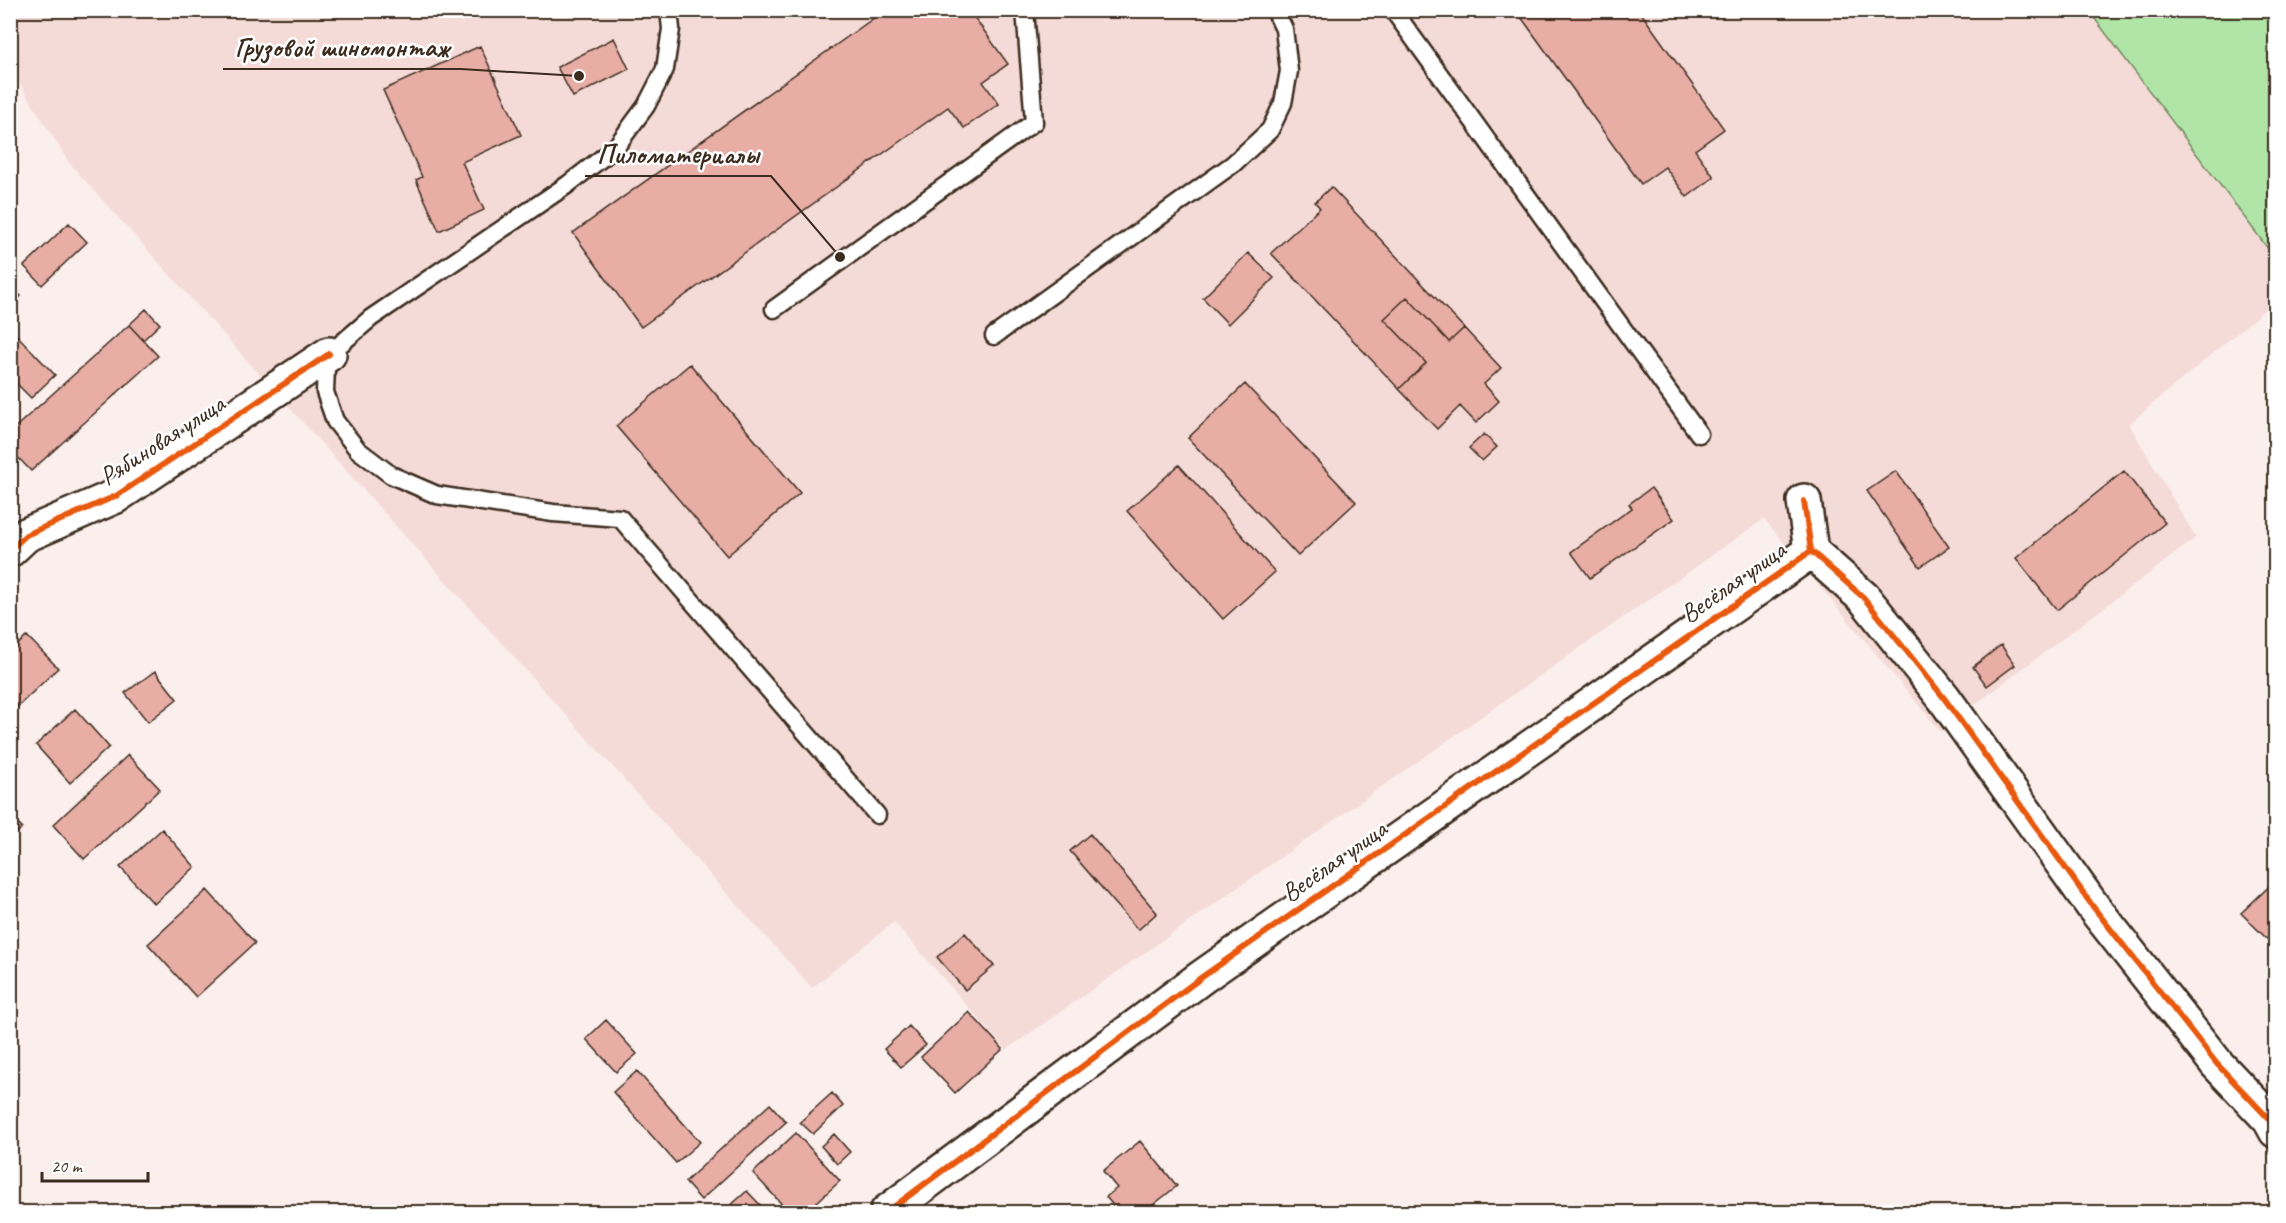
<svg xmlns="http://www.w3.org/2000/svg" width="2286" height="1223" font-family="Caveat,sans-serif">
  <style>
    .built { fill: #f5dbd7 }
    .green { fill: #b0e5a7; stroke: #768862; stroke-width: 1.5 }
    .building { fill: #e8ada5; stroke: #3b2a1e; stroke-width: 1.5 }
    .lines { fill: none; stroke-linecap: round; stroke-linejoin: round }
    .service-casing { stroke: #3b2a1e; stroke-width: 21 }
    .minor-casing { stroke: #3b2a1e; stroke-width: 38 }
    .service { stroke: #fff; stroke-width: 16 }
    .minor { stroke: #fff; stroke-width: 33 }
    .cycleway-casing { stroke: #fff; stroke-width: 10 }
    .cycleway { stroke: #e8590c; stroke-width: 6 }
    .labels { text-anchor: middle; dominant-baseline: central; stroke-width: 5; stroke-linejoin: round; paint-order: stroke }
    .street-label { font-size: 26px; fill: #3b2a1e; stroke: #fff }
    .leader { fill: none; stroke: #3b2a1e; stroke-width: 2 }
    .callout-dot { fill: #3b2a1e; stroke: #fff; stroke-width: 2 }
    .callout-label { font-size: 27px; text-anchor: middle; font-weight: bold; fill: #3b2a1e; stroke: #fff; stroke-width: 5; stroke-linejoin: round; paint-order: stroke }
  </style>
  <rect width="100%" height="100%" fill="#faefed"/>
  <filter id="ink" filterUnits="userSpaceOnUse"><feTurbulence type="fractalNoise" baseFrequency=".0167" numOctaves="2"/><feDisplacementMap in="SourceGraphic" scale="12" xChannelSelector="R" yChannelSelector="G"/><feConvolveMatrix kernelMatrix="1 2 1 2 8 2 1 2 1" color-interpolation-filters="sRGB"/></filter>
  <g filter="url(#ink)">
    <path class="built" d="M11,10L2089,11L2275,258V301L2129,424L2196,538L1940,731L1764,519L1006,1050L894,922L812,988L70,164L11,70Z"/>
    <path class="green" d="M2089,11H2275V258Z"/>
    <path class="building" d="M885,10H969L1008,64L983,82L999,104L964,128L948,107L641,327L573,233Z
      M1516,10H1639L1724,129L1695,150L1714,177L1687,197L1665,167L1641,184Z
      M614,38L629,69L573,97L557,67Z
      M480,46L521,135L462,162L484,210L439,231L416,180L422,177L383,90Z
      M1331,187L1464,328L1449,342L1407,297L1384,319L1426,363L1399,389L1271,253L1320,208L1315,202Z
      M69,223L87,242L42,285L24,266Z
      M1248,253L1274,278L1228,324L1203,298Z
      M10,286L21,296L10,307Z
      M1407,297L1449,342L1464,328L1501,368L1484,384L1499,401L1476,423L1460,406L1437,429L1399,389L1426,363L1384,319Z
      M146,309L160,324L143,340L129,325Z
      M129,325L158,356L31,471L10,449V432Z
      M10,328L55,375L31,398L10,377Z
      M690,364L800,493L727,556L616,426Z
      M1245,384L1356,502L1298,556L1188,438Z
      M1484,434L1497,447L1482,461L1469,448Z
      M1179,465L1275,572L1223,619L1127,511Z
      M1896,471L1949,547L1920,567L1867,491Z
      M2124,471L2165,523L2057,610L2016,558Z
      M1651,488L1674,519L1590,578L1571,552L1632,508L1629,504Z
      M27,636L58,668L10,714V652Z
      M2001,645L2015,665L1987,686L1973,667Z
      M155,671L177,699L148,722L125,693Z
      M75,709L109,747L70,783L36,745Z
      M128,755L160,789L84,859L53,825Z
      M10,817L22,828L10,839Z
      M162,829L195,867L154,904L120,867Z
      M1090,834L1157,913L1138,930L1070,851Z
      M2276,880V948L2241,913Z
      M207,890L255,943L196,997L148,944Z
      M965,933L994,966L965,990L937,957Z
      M969,1012L1003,1049L955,1093L921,1057Z
      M606,1020L637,1054L616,1072L586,1039Z
      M909,1026L926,1045L901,1067L884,1049Z
      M637,1071L700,1142L676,1163L613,1092Z
      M832,1093L843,1106L813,1134L800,1122Z
      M770,1104L786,1122L701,1200L685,1182Z
      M796,1133L840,1181L806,1212H789L753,1173Z
      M834,1134L850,1152L837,1164L821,1146Z
      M1140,1141L1177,1186L1144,1212L1138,1207L1132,1212H1119L1106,1197L1117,1188L1103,1171Z
      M747,1191L767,1212H723Z"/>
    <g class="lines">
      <defs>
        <path id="service" d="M669,10L671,29L665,69L646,106L615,148L567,185L371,318L329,354L326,367L325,392L335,421L358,450L391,475L437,495L553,513L620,518L877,815
          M1393,10L1699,434
          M774,309L1034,122L1025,10
          M994,336L1233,164L1270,130L1283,103L1289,71L1284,29L1275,10"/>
        <path id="minor" d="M1804,501L1811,551L1864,598L1944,698L2094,908L2217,1064L2270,1120L2276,1131
          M10,550L26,535L116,496L329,354
          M887,1212L1202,977L1811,551"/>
      </defs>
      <use href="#service" class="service-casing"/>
      <use href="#minor" class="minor-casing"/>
      <use href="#service" class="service"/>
      <use href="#minor" class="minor"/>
      <defs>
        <path id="cycleway" d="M1804,501L1811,551L1864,598L1944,698L2094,908L2217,1064L2270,1120L2276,1131
          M10,550L26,535L116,496L329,354
          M887,1212L1202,977L1811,551"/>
      </defs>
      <use href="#cycleway" class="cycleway-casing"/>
      <use href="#cycleway" class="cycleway"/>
    </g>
  </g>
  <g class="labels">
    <g class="street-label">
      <text transform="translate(162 440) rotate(-33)">Рябиновая улица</text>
      <text transform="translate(1733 582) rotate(-35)">Весёлая улица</text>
      <text transform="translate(1334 861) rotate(-35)">Весёлая улица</text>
    </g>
  </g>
  <path class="leader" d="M579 76L461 69H223M840 257L771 176H585"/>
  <g class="callout-dot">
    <circle cx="579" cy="76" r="6"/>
    <circle cx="840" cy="257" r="6"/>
  </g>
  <g class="callout-label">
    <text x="342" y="56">Грузовой шиномонтаж</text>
    <text x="678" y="163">Пиломатериалы</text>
  </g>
  <rect width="2286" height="1223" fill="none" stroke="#fff" stroke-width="36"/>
  <rect x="18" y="18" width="2250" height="1187" fill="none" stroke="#3b2a1e" stroke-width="2" filter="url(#ink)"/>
  <path d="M42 1172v9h106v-9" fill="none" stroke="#3b2a1e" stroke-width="3"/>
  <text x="51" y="1172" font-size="18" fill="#3b2a1e" stroke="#ffffff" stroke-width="4.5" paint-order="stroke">20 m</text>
</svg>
